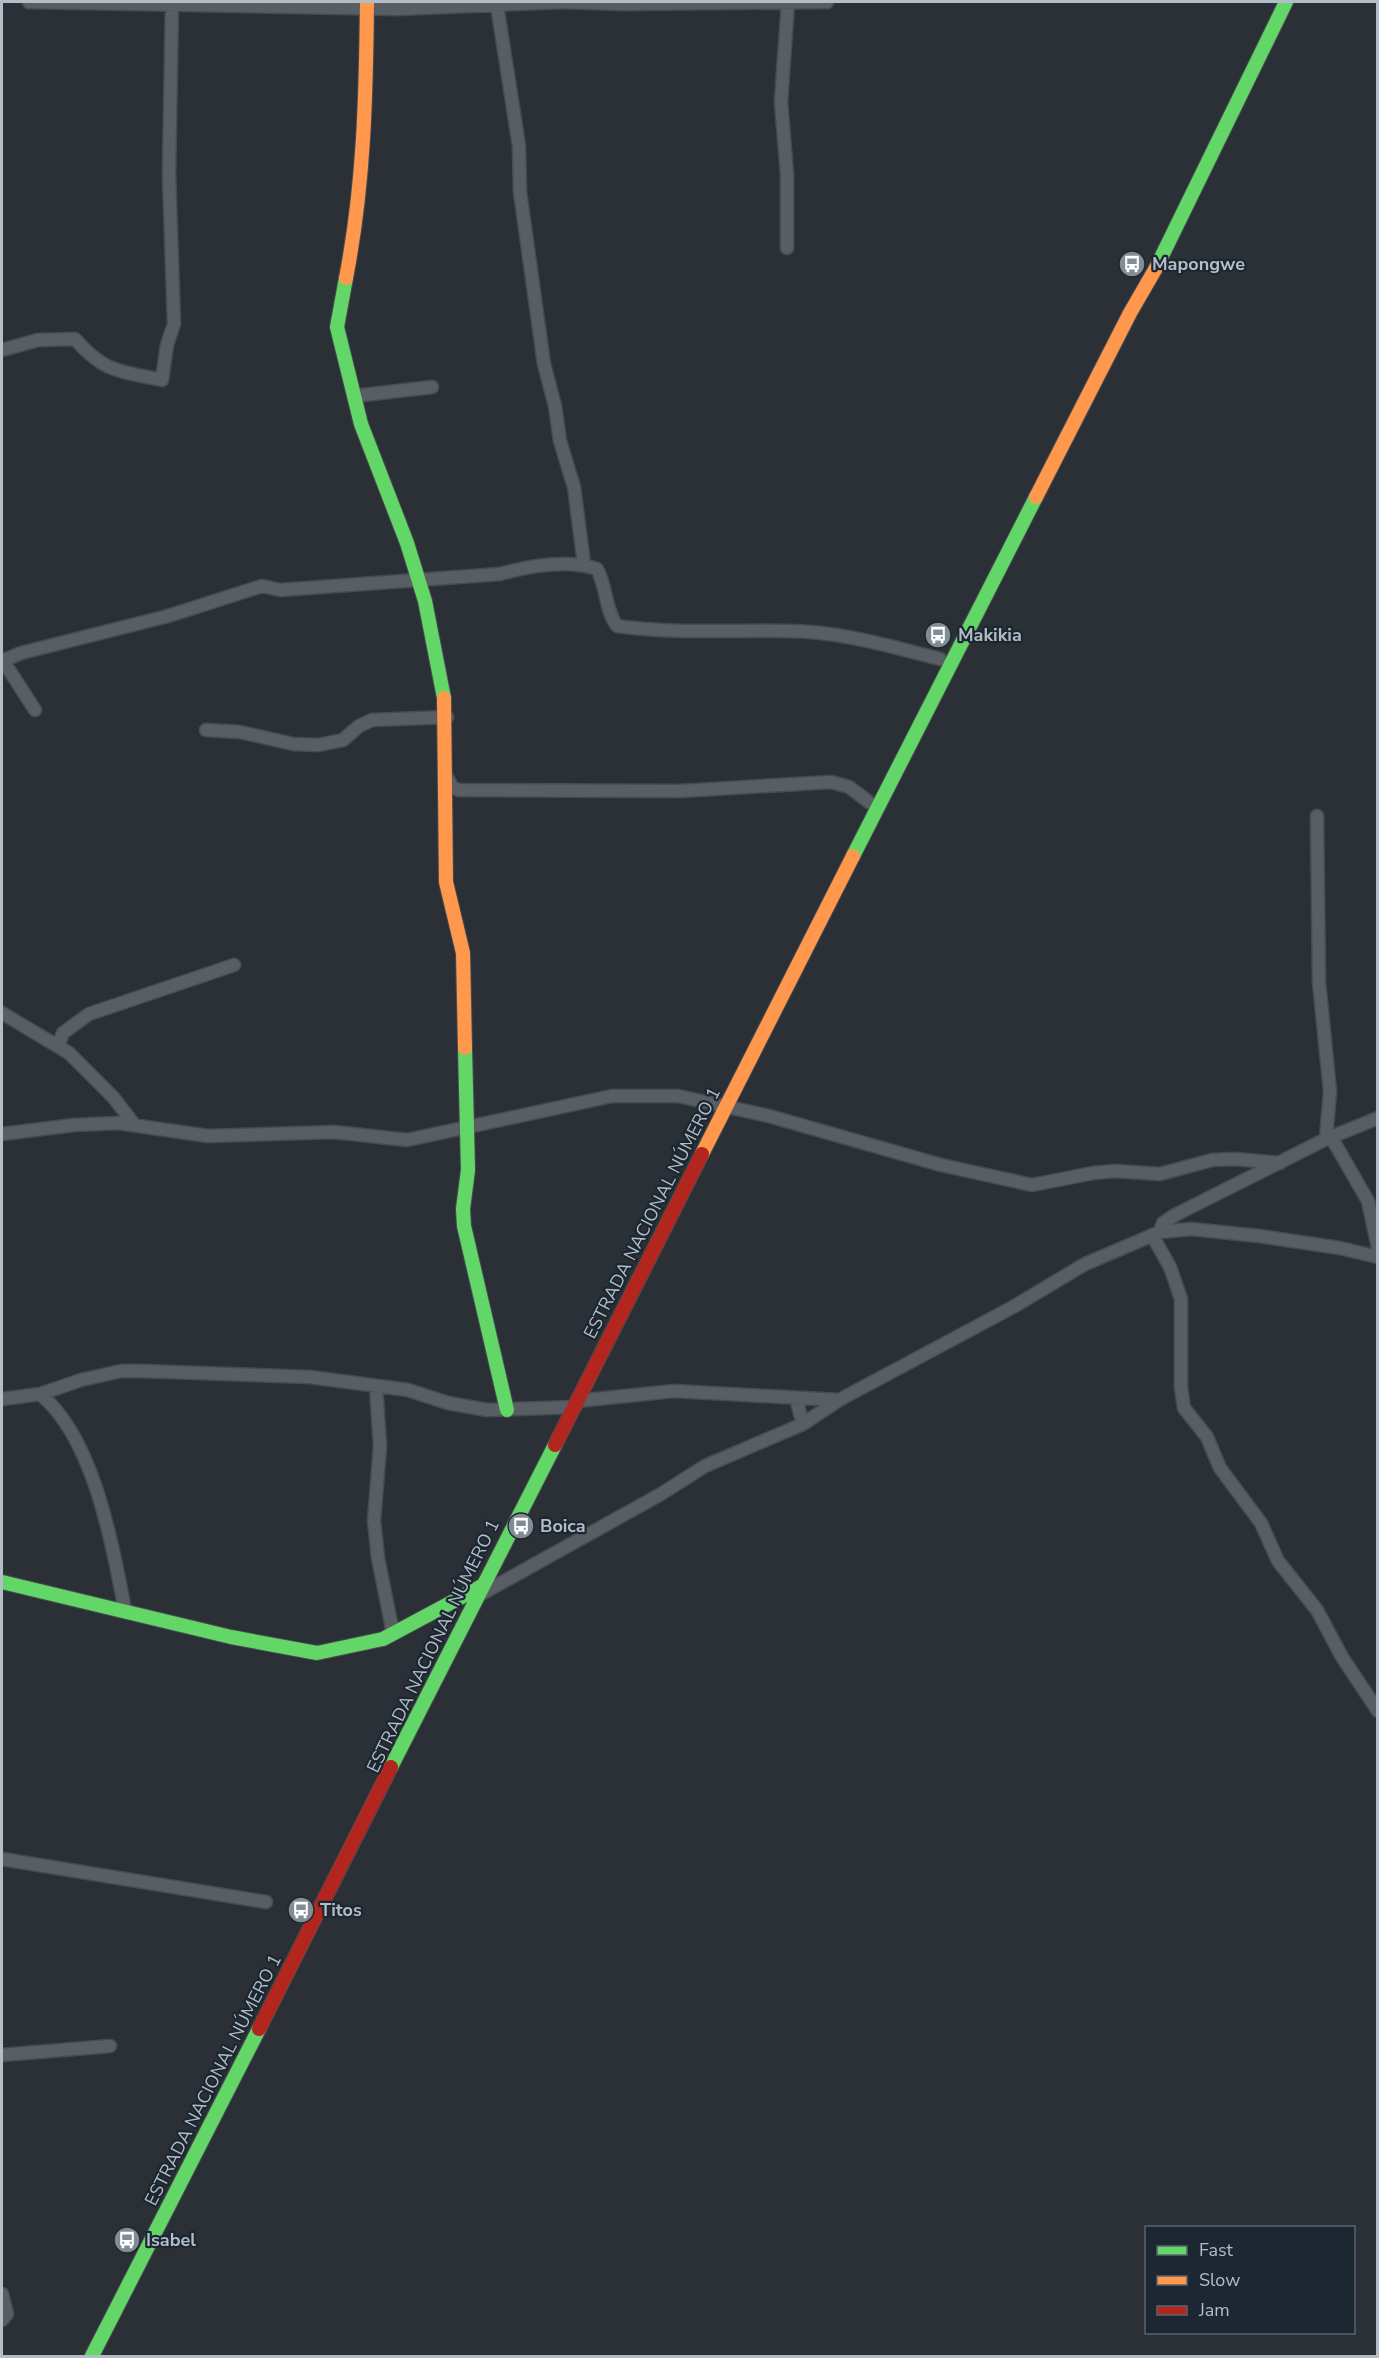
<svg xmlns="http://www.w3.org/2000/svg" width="1379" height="2358" font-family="'Nunito Sans',sans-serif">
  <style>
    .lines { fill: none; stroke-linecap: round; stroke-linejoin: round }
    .street-casing { stroke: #484c51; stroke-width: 15 }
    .fast-casing { stroke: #484c51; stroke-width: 16 }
    .slow-casing { stroke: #484c51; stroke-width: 16 }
    .jam-casing { stroke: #484c51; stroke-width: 16 }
    .street { stroke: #595e65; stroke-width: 12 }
    .fast { stroke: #63d668; stroke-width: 14 }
    .slow { stroke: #ff974d; stroke-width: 14 }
    .jam { stroke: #b3261e; stroke-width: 14 }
    .labels { text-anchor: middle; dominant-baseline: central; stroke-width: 4.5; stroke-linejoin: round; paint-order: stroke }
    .poi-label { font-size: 18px; font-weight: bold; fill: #b3bdc8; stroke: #1d2731; text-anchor: start }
    .street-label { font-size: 18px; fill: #b3bdc8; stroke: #1d2731 }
  </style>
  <rect width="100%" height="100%" fill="#2a3036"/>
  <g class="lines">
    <defs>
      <path id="street" d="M29,2L397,9L563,2L624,4L827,2
        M497,5L519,146L520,192L544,364L555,406L560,441L574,487L584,564
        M787,248V174L781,102L788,2
        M2,350L38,340L75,339C105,373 119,371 162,380L167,345L174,324L169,174L172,2
        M354,396L432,387
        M2,659L35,710
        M2,661L21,653L168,616L262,586L280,590L500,574C529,566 567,559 597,569C607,587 605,610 617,626C674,634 729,630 787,631C839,631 889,646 940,659
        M206,730L240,732L293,744L318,745L343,740L359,726L372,720L447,717
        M446,775L452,787L459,790L680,791L831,782L849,787L869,802
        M1317,816L1319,982L1330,1091L1326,1139
        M2,1013L69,1053L113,1097L134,1124
        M58,1046L63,1033L89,1014L234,965
        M2,1134L74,1125L118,1123L208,1136L334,1132L407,1140L612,1096H678L769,1116L941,1165L1032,1185L1093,1173L1115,1171L1160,1174L1212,1160L1235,1159L1280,1163
        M1331,1137L1368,1201L1378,1248
        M1160,1232L1163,1223L1175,1215L1326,1139L1378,1118
        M1152,1235L1170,1267L1181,1299V1388L1184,1408L1207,1437L1220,1468L1261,1523L1278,1561L1317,1610L1342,1657L1378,1711
        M376,1387L380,1446L374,1521L378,1558L393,1633
        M40,1394C94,1438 112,1544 125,1610
        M2,1399L40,1394L81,1380L121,1371H141L310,1377L408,1390L448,1403L487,1410L575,1407
        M796,1399L803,1424
        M577,1401L674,1391L839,1400
        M483,1593L661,1494L705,1466L803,1424L839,1400L1013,1307L1085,1264L1160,1232L1191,1229L1259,1236L1340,1248L1378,1257
        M2,1859L266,1902
        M2,2055L110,2046
        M2,2294L7,2314L2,2320"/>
      <path id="fast" d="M1156,268L1286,2
        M346,278L337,327L361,424L407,543L425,601L444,698
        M853,856L1036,497
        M465,1048L468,1170L463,1209L464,1226L507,1410
        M2,1582L231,1637L317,1653L383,1639L482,1586
        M391,1767L555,1445
        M92,2356L259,2029"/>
      <path id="slow" d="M346,278C364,185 366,97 367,2
        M1036,497L1130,313L1156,268
        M444,698L446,882L463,953L465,1048
        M702,1154L853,856"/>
      <path id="jam" d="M555,1445L702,1154
        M259,2029L391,1767"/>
    </defs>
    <use href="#street" class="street-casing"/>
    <use href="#fast" class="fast-casing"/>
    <use href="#slow" class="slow-casing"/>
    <use href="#jam" class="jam-casing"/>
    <use href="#street" class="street"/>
    <use href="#fast" class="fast"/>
    <use href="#slow" class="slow"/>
    <use href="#jam" class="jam"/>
  </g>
  <defs>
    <symbol id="bus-disc" viewBox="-11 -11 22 22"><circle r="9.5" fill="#838c95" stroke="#1d2731"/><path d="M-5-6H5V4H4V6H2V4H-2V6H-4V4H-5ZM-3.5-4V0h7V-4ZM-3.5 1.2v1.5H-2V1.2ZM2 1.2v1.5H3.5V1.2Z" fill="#fff"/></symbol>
  </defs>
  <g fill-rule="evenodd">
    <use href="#bus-disc" x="1117" y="249" width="30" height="30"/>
    <use href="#bus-disc" x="923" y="620" width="30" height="30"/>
    <use href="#bus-disc" x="506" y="1511" width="30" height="30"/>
    <use href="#bus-disc" x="286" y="1895" width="30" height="30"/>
    <use href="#bus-disc" x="112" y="2225" width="30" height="30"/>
  </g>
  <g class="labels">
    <g class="poi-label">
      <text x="1152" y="264">Mapongwe</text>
      <text x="958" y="635">Makikia</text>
      <text x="540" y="1526">Boica</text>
      <text x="320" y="1910">Titos</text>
      <text x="146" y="2240">Isabel</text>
    </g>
    <g class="street-label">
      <text transform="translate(652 1213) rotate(-63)">ESTRADA NACIONAL NÚMERO 1</text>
      <text transform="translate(433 1646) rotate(-64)">ESTRADA NACIONAL NÚMERO 1</text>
      <text transform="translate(213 2080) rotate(-63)">ESTRADA NACIONAL NÚMERO 1</text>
    </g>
  </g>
  <rect width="1379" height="2358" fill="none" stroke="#b3bdc8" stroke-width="6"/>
  <rect x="1145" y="2226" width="210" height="108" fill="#1d2731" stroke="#59636d" stroke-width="1.5"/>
  <rect x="1157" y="2246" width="30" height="9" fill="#63d668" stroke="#59636d" stroke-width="1.5"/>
  <text x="1199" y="2256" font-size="18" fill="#b3bdc8">Fast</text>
  <rect x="1157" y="2276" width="30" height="9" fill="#ff974d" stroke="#59636d" stroke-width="1.5"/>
  <text x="1199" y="2286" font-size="18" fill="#b3bdc8">Slow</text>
  <rect x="1157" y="2306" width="30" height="9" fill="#b3261e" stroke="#59636d" stroke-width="1.5"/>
  <text x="1199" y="2316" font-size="18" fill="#b3bdc8">Jam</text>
</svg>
